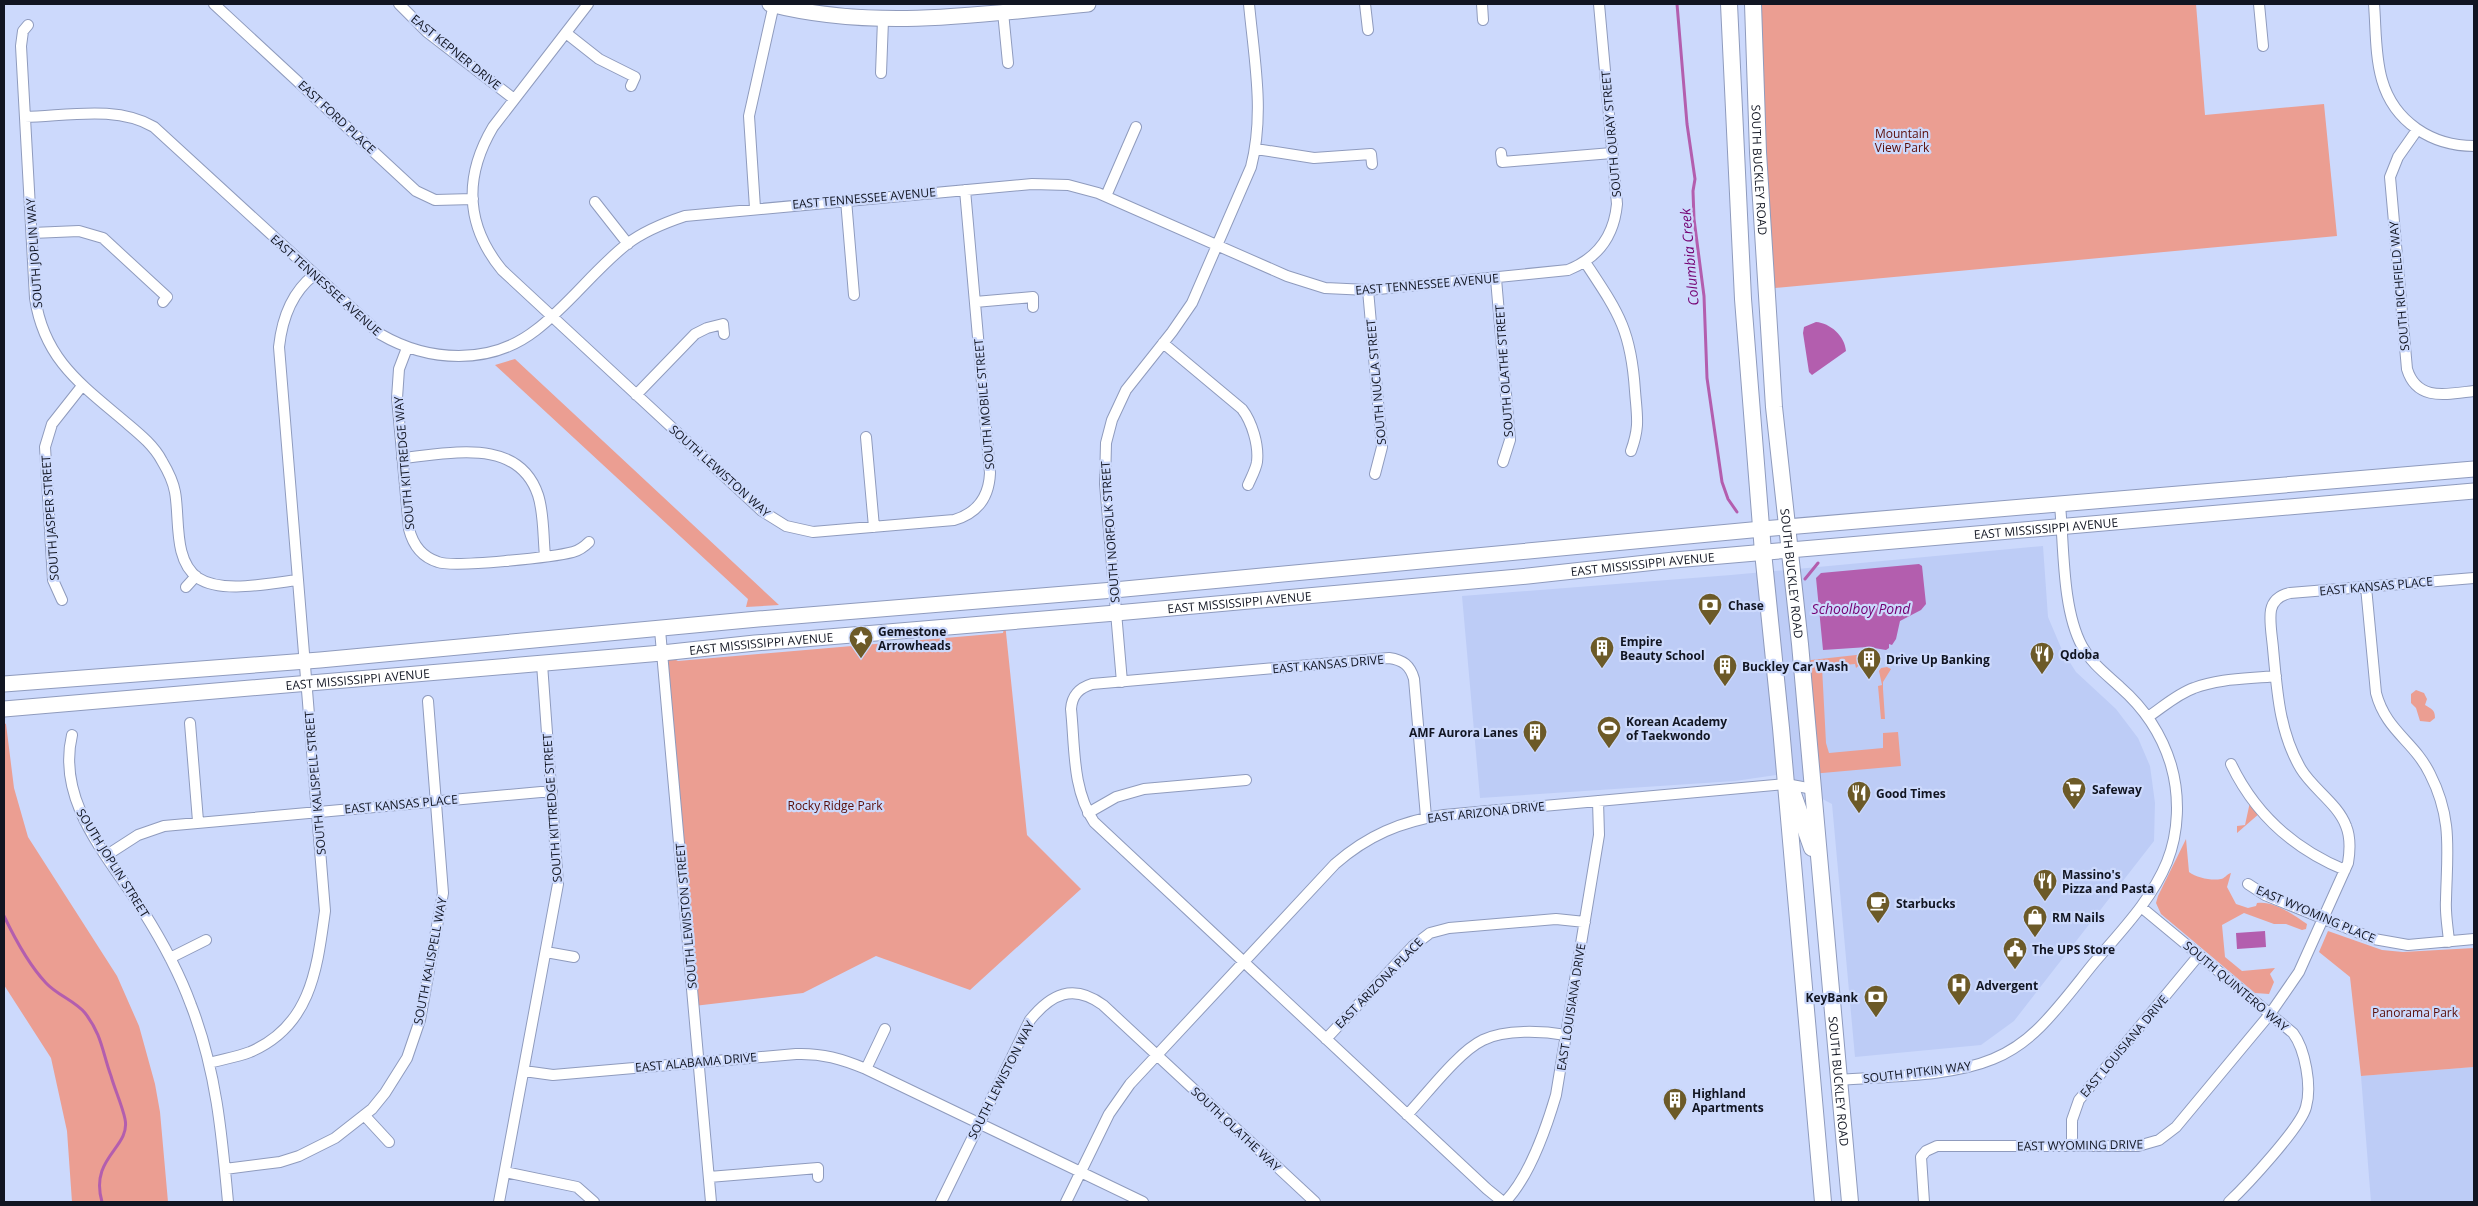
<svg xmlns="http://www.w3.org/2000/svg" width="2478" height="1206" font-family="'Open Sans',sans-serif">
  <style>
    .built { fill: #bdccf6 }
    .green { fill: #eb9e92 }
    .water { fill: #b35eae }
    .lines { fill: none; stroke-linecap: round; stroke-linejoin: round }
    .stream { stroke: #b35eae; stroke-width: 3 }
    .street-casing { stroke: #8f9bbd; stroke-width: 12 }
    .secondary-casing { stroke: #8f9bbd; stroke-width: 17 }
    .primary-casing { stroke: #8f9bbd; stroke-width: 18 }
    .street { stroke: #fff; stroke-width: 10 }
    .secondary { stroke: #fff; stroke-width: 15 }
    .primary { stroke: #fff; stroke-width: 16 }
    .labels { text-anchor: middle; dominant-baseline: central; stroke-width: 4.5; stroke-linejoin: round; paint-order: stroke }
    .street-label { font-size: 12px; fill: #111522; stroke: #ccd9fc }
    .park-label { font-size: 12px; fill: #580c07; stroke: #ccd9fc }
    .poi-label { font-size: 12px; font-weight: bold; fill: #111522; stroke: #ccd9fc; text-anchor: start }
    .water-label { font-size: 14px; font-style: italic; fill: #740072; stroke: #ccd9fc }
  </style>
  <rect width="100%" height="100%" fill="#ccd9fc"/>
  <path class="built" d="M2043,546L2048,617L2062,650L2076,672L2116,709L2138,738L2150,766L2155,803L2154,841L2014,1021L1981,1045L1855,1057L1832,804L1776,775L1735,781L1480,798L1462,596L1731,575Z
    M2474,1067V1202H2371L2361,1076Z"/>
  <path class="green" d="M1760,4H2196L2205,115L2324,104L2337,236L1775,288L1767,197Z
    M515,359L779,605L746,607L748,599L495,365Z
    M1005,623L1027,835L1081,889L970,990L876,956L803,993L694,1006L662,653L678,661L1003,633Z
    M1874,653L1875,661L1862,663L1856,668L1855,664L1822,667L1826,743L1829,753L1883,748V733L1898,732L1901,766L1811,774L1802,661Z
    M1881,668L1887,667L1891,669L1883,682V689L1885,719H1881L1878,686L1882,685L1879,671Z
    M2416,690L2424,693L2427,699L2425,705C2431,709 2435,709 2435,718L2430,722L2420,721L2416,708L2411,703V694Z
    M4,723L6,724L14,788L28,837L117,976L139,1026L155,1084L160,1112L168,1202H72L67,1131L51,1058L4,985Z
    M2250,802L2260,813L2237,833V826L2245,825Z
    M2186,839L2189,872C2197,878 2212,881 2221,879C2224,879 2227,874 2231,873L2227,887L2236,904L2248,908L2256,906L2257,903C2274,900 2295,916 2307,924L2306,929L2302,930L2286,924H2274L2244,913L2222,925L2225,957L2242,971L2275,968L2270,974L2274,982L2269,994L2255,993L2161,914L2156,903L2158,896Z
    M2328,931L2382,950L2403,952L2474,948V1067L2361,1076L2350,977L2319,952Z"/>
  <path class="water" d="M1816,322C1830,323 1845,336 1846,351L1812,375L1809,372L1803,333L1804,327Z
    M1919,564L1922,566L1926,604L1921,610L1900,621L1896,639L1892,645L1889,644V648L1886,650L1868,647L1823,650L1816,578L1821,573Z
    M2265,931L2266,947L2237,949L2236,933Z"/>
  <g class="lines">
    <path class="stream" d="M1677,4L1687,124L1695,179L1693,191L1694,219L1704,296L1707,378L1722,482L1728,499L1737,512
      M1805,579L1818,563
      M4,916C15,939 28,964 46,983C57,995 75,1001 85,1013C102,1035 102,1051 111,1076C115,1090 122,1105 125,1119C131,1148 89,1157 102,1202"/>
    <defs>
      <path id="street" d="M214,4L416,191L435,200L473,199
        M399,4L427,32L514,99
        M588,4L493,127C464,176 465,225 502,270L762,511L786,526L813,532L954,520C978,513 989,497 990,473L965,190
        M1365,4L1368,30
        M1482,4L1483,20
        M2259,4L2263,46
        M2374,4C2376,29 2375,56 2382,80C2394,122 2432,146 2474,146
        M1003,12L1008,63
        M28,25L23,31L21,46L35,298C44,358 79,383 123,420C137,432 153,444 162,461C168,471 173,481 175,492C180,519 173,560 198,578C222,594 270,583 298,580
        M566,33L599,59L635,77L631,86
        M881,73L883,20
        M25,117C67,116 117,105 154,127L380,334C428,362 490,366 536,330C569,305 594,270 627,244C644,231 664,223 685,216L1032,184L1068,185L1098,193L1287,276L1325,288L1368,290L1568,270C1598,258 1614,236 1617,204L1599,4
        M2417,130L2398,157L2390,177L2407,369C2417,402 2447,394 2474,391
        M1256,149L1314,158L1371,154L1372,164
        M1501,153L1502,162L1612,153
        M1106,196L1136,127
        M846,200L854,295
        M595,202L628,244
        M755,208L749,116L774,4
        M32,233L79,231L103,238L167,297L163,302
        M1585,262C1618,312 1631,329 1635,391C1637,417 1640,426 1631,451
        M1496,279L1510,440L1503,462
        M1368,290L1382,447L1375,474
        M975,302L1033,297V307
        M1163,343L1242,409C1252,422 1259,445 1257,462C1256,469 1251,478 1248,485
        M407,348L399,369L397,398L409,529C413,545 422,557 438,562C454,568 554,557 573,552C580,550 584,547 589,542
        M636,395L695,334L707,328L723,324L724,334
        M866,437L874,527
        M402,458C449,454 518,436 538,495C544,513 543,536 545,556
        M186,587L196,576
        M2366,587L2376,693C2386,731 2414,741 2430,774C2453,819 2447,852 2446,900C2445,914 2448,928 2449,942
        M62,600L53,580L45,447L52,424L82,386
        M660,630L711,1202
        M1122,682L1105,484L1106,443L1112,420L1126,390L1172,332L1192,303L1251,167C1265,113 1254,58 1249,4
        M2148,717C2163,707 2177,694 2194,688C2220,678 2249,679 2276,676
        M190,723L198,821
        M72,735C56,803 109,857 143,911C162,941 179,972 191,1005C216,1069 222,1135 228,1202
        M2231,764C2255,814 2294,849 2345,870
        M1088,813L1116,797L1144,789L1246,780
        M1426,817L1414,679C1410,665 1403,660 1389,658L1092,684C1079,688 1072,695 1071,709C1075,747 1072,789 1094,822L1487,1189L1503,1202
        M107,855L138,835L164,826L552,791
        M2248,884L2265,895L2374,939L2408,945L2474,939
        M2141,907L2293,1033C2305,1049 2312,1086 2306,1107C2301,1127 2246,1186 2229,1202
        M546,952L574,957
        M170,958L206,940
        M1326,1039L1413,946L1430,933L1449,928L1556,919L1585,922
        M209,1063C223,1059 237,1057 250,1052C311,1026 317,969 325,911L279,347C282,319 291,293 314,275
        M866,1069L885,1029
        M524,1071L553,1075L796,1054C822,1053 842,1059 866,1069L1143,1202
        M1839,1080C1886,1076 1950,1077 1993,1059C2010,1052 2027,1040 2040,1027C2059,1008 2076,985 2093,964C2120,932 2151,901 2167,862C2179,832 2180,796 2171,765C2162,735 2144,708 2120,687C2106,674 2091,663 2082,646C2062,609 2064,546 2060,505
        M1407,1115C1427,1094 1458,1052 1483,1040C1505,1029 1543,1031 1566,1035
        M365,1116L389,1142
        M2072,1145V1120L2079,1100L2199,955
        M225,1169L280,1162L299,1156L335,1138L372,1109L385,1093L407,1058L420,1020L443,893L428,701
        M505,1172L577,1187L594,1202
        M709,1177L818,1168V1177
        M499,1202L558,884L542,664
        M941,1202L1030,1020C1051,994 1073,983 1103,1005L1315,1202
        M1066,1202L1109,1114L1130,1084L1335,864C1367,836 1401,821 1444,815L1786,784L1813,789
        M1505,1202C1530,1176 1546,1129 1556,1095L1599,835L1598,801
        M1924,1202L1921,1157L1926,1151L1937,1146H2138L2159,1140L2176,1127L2270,1014L2299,972L2348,863C2350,851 2351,838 2346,826C2338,804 2313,789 2301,769C2279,732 2277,690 2273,648C2272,636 2269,621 2271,610C2273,600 2281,595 2290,593L2474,578"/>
      <g id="secondary">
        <path d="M770,4C875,31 982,14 1088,4"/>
        <path d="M4,684L320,660L758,619L1114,590L1762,529L2474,469"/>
        <path id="s1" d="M4,709L662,653L755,643L1116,613L1528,576L1674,560L2474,491"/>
      </g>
      <g id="primary">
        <path d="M1729,4L1743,299L1763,552L1781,728L1823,1202"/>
        <path id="s2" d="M1753,4L1758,152L1774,407L1800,644L1850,1202"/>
        <path d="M1793,794L1812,848"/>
      </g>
    </defs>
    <use href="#street" class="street-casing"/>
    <use href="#secondary" class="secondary-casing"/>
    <use href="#primary" class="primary-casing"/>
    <use href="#street" class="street"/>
    <use href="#secondary" class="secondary"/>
    <use href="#primary" class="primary"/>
  </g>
  <defs>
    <symbol id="bank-pin" viewBox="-11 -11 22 30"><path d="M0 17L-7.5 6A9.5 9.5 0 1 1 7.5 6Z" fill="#6c5a28" stroke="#ccd9fc"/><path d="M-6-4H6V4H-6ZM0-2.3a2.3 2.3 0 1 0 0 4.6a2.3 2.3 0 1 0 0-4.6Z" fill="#fff"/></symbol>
    <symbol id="sight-pin" viewBox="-11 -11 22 30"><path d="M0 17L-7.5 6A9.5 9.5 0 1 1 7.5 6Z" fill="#6c5a28" stroke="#ccd9fc"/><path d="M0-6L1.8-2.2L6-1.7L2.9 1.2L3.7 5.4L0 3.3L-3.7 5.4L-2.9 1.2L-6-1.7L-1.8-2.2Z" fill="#fff"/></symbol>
    <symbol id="building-pin" viewBox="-11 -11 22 30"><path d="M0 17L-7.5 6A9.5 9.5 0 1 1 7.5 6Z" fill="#6c5a28" stroke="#ccd9fc"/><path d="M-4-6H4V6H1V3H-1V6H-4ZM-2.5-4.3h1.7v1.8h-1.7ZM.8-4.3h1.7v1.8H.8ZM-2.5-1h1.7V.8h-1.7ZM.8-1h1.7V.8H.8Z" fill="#fff"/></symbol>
    <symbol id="restaurant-pin" viewBox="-11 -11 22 30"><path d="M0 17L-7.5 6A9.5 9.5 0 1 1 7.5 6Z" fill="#6c5a28" stroke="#ccd9fc"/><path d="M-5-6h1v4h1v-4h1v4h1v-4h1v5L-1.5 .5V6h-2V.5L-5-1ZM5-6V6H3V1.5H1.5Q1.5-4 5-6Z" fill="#fff"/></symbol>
    <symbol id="stadium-pin" viewBox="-11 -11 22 30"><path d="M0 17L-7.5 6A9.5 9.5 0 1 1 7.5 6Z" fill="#6c5a28" stroke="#ccd9fc"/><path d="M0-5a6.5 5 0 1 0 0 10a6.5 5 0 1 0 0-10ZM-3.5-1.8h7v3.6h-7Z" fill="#fff"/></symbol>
    <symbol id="supermarket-pin" viewBox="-11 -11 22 30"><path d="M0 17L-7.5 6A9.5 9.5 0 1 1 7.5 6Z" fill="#6c5a28" stroke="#ccd9fc"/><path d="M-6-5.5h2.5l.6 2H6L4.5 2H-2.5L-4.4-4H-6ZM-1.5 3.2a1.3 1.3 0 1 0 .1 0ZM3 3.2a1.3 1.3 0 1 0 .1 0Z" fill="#fff"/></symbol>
    <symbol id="cafe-pin" viewBox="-11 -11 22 30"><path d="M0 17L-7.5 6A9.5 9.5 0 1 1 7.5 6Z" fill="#6c5a28" stroke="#ccd9fc"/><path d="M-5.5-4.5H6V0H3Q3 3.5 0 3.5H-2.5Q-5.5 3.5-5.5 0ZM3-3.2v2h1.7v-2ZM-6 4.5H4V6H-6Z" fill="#fff"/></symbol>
    <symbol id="shop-pin" viewBox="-11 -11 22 30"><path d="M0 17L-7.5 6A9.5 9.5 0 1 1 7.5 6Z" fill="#6c5a28" stroke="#ccd9fc"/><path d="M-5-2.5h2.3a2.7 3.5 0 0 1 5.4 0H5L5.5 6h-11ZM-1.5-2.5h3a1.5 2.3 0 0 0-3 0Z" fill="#fff"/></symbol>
    <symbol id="civic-pin" viewBox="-11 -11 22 30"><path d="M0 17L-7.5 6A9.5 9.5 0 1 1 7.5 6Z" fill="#6c5a28" stroke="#ccd9fc"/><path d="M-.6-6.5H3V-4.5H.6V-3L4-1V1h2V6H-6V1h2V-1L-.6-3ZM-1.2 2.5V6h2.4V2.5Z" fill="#fff"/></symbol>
    <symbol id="hospital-pin" viewBox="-11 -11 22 30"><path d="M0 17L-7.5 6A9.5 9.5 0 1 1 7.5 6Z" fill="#6c5a28" stroke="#ccd9fc"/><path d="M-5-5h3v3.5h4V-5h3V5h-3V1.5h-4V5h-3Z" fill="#fff"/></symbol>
  </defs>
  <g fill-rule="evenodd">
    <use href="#bank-pin" x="1696" y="591" width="28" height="38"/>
    <use href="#sight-pin" x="847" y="624" width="28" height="38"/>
    <use href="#building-pin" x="1588" y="634" width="28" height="38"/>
    <use href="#restaurant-pin" x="2028" y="640" width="28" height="38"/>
    <use href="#building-pin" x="1855" y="645" width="28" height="38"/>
    <use href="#building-pin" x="1711" y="652" width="28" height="38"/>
    <use href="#stadium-pin" x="1595" y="714" width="28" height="38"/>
    <use href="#building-pin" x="1521" y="718" width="28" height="38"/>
    <use href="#supermarket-pin" x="2060" y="775" width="28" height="38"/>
    <use href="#restaurant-pin" x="1845" y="779" width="28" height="38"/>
    <use href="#restaurant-pin" x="2031" y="867" width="28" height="38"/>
    <use href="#cafe-pin" x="1864" y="889" width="28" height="38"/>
    <use href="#shop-pin" x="2021" y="903" width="28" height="38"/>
    <use href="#civic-pin" x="2001" y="935" width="28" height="38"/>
    <use href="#hospital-pin" x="1945" y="971" width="28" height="38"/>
    <use href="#bank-pin" x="1862" y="983" width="28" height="38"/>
    <use href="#building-pin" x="1661" y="1086" width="28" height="38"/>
  </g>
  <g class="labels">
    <g class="street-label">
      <text transform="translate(456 52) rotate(39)">EAST KEPNER DRIVE</text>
      <text transform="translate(337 117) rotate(43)">EAST FORD PLACE</text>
      <text transform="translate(1611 134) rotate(-95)">SOUTH OURAY STREET</text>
      <text stroke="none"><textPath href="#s2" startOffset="166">SOUTH BUCKLEY ROAD</textPath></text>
      <text transform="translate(864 198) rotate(-5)">EAST TENNESSEE AVENUE</text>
      <text transform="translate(34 253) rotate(-94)">SOUTH JOPLIN WAY</text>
      <text transform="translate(1427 284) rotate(-5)">EAST TENNESSEE AVENUE</text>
      <text transform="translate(326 285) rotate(42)">EAST TENNESSEE AVENUE</text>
      <text transform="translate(2399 286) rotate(-95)">SOUTH RICHFIELD WAY</text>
      <text transform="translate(1504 371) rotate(-94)">SOUTH OLATHE STREET</text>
      <text transform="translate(1376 382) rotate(-95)">SOUTH NUCLA STREET</text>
      <text transform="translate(984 404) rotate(-95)">SOUTH MOBILE STREET</text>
      <text transform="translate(404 463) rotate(-95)">SOUTH KITTREDGE WAY</text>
      <text transform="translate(720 471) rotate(42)">SOUTH LEWISTON WAY</text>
      <text transform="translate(50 518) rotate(-94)">SOUTH JASPER STREET</text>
      <text stroke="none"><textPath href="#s1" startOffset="2050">EAST MISSISSIPPI AVENUE</textPath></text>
      <text transform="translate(1110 532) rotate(-94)">SOUTH NORFOLK STREET</text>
      <text stroke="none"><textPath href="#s1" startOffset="1645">EAST MISSISSIPPI AVENUE</textPath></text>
      <text stroke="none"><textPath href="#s2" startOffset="571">SOUTH BUCKLEY ROAD</textPath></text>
      <text transform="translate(2376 586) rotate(-5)">EAST KANSAS PLACE</text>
      <text stroke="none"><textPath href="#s1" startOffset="1240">EAST MISSISSIPPI AVENUE</textPath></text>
      <text stroke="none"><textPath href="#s1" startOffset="760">EAST MISSISSIPPI AVENUE</textPath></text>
      <text transform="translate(1328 664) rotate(-5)">EAST KANSAS DRIVE</text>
      <text stroke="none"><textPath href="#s1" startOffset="355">EAST MISSISSIPPI AVENUE</textPath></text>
      <text transform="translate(315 783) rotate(-95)">SOUTH KALISPELL STREET</text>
      <text transform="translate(401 804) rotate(-5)">EAST KANSAS PLACE</text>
      <text transform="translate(552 808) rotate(-94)">SOUTH KITTREDGE STREET</text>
      <text transform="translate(1486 812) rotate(-6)">EAST ARIZONA DRIVE</text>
      <text transform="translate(113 863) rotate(58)">SOUTH JOPLIN STREET</text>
      <text transform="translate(2316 914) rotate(23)">EAST WYOMING PLACE</text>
      <text transform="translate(686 916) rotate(-95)">SOUTH LEWISTON STREET</text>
      <text transform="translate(430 961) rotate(-79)">SOUTH KALISPELL WAY</text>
      <text transform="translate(1379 983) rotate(-46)">EAST ARIZONA PLACE</text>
      <text transform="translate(2236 986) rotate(40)">SOUTH QUINTERO WAY</text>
      <text transform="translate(1571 1007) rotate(-81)">EAST LOUISIANA DRIVE</text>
      <text transform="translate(2124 1046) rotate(-50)">EAST LOUISIANA DRIVE</text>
      <text transform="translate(696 1062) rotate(-5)">EAST ALABAMA DRIVE</text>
      <text transform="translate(1917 1072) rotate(-7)">SOUTH PITKIN WAY</text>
      <text transform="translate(1001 1080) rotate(-63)">SOUTH LEWISTON WAY</text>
      <text stroke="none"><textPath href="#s2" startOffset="1081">SOUTH BUCKLEY ROAD</textPath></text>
      <text transform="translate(1236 1129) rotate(43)">SOUTH OLATHE WAY</text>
      <text transform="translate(2080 1145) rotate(-1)">EAST WYOMING DRIVE</text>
    </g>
    <g class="park-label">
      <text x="1902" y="133">Mountain<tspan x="1902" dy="14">View Park</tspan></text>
      <text x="835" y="805">Rocky Ridge Park</text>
      <text x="2415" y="1012">Panorama Park</text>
    </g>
    <g class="poi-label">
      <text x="1728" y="605">Chase</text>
      <text x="878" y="631">Gemestone<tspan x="878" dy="14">Arrowheads</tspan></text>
      <text x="1620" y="641">Empire<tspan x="1620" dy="14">Beauty School</tspan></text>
      <text x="2060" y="654">Qdoba</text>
      <text x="1886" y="659">Drive Up Banking</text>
      <text x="1742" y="666">Buckley Car Wash</text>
      <text x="1626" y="721">Korean Academy<tspan x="1626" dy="14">of Taekwondo</tspan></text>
      <text x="1518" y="732" text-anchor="end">AMF Aurora Lanes</text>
      <text x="2092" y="789">Safeway</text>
      <text x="1876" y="793">Good Times</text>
      <text x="2062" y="874">Massino's<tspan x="2062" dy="14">Pizza and Pasta</tspan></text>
      <text x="1896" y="903">Starbucks</text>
      <text x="2052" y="917">RM Nails</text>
      <text x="2032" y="949">The UPS Store</text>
      <text x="1976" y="985">Advergent</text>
      <text x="1858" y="997" text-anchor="end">KeyBank</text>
      <text x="1692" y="1093">Highland<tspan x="1692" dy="14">Apartments</tspan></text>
    </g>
    <g class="water-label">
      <text transform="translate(1689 257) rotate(-95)">Columbia Creek</text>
      <text x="1861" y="608">Schoolboy Pond</text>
    </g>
  </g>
  <rect width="2478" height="1206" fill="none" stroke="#111522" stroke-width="10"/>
</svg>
